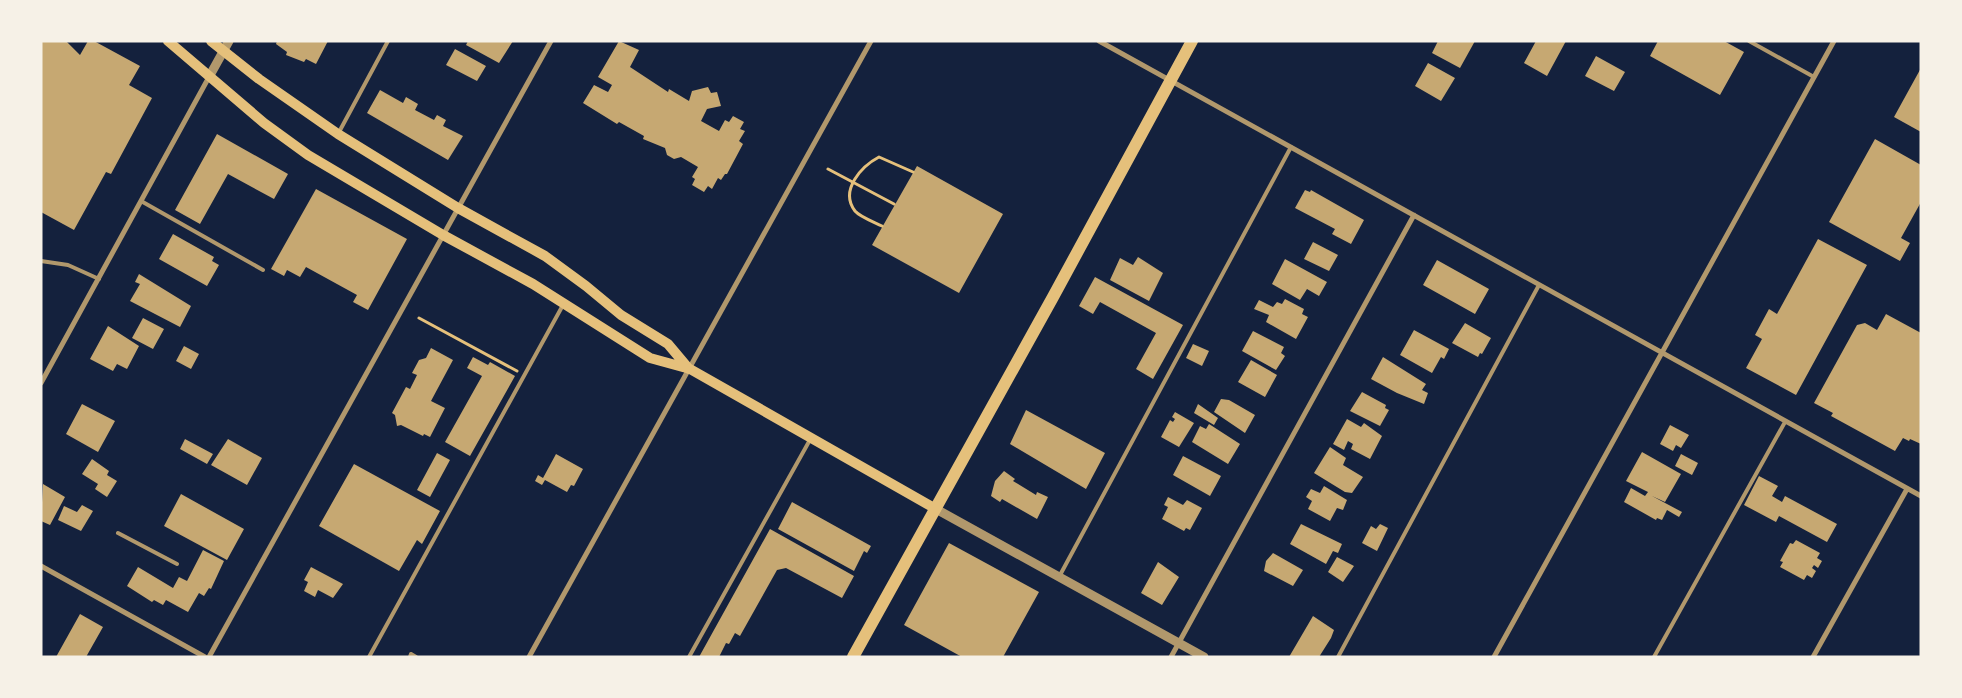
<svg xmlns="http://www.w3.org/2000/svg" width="1962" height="698" font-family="'Roboto Condensed',sans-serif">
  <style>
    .building { fill: #c6a872 }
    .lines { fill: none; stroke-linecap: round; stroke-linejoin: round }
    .path { stroke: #e5c07b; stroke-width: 3 }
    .service { stroke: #b1986c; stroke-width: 4 }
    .minor { stroke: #b1986c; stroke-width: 5 }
    .tertiary { stroke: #b1986c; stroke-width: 9 }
    .secondary { stroke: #e5c07b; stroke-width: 10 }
    .primary { stroke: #e5c07b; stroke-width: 12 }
  </style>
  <rect width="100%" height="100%" fill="#14213d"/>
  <path class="building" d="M41,41H66L80,55L88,41H94L140,66L129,85L152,98L111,174L106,172L74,230L41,212Z
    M277,41H328L316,64L306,59L304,62L286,55L287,52L276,44Z
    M468,41H513L499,63L466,45Z
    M619,41L639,50L630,67L668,92L669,89L689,101L692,91L708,87L711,93L717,92L721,106L707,109L701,121L719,131L725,120L729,122L733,116L744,122L740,129L745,131L739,141L743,144L727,174H725L721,180L718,178L712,189L708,186L704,192L692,185L695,179L692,177L698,167L681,157L674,159L667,155L665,148L643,139L644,136L619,122L617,124L583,103L594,85L608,92L612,85L598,77Z
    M1438,41H1475L1460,68L1432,53Z
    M1536,41H1566L1547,76L1524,63Z
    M1658,41H1724L1744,52L1720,95L1650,56Z
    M455,49L486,66L477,81L446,65Z
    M1596,56L1625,72L1614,91L1585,76Z
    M1428,63L1455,78L1441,101L1415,86Z
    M1921,68V132L1894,117Z
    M380,90L403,103L406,97L418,104L415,110L434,120L437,115L446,120L443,126L463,136L448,160L367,113Z
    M217,134L288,174L274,199L228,174L200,224L175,210Z
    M1875,139L1921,165V202L1901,238L1910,243L1900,261L1829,222Z
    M917,166L1003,214L959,293L872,245Z
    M316,189L407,239L368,310L353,302L357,295L306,267L300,277L287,270L284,276L271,269Z
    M1305,190L1310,192L1311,190L1364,220L1351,244L1332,234L1335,229L1295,208Z
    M173,234L214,257L212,261L219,265L207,286L159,259Z
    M1818,239L1867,265L1796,395L1746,368L1762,339L1755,335L1769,309L1777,314Z
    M1313,242L1338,255L1329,271L1304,259Z
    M1138,257L1163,273L1149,301L1110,280L1120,258L1133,265Z
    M1285,259L1327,282L1319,296L1307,289L1300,300L1272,284Z
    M1437,260L1489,289L1475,314L1423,285Z
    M139,274L191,306L180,327L130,301L140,284L135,282Z
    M1095,277L1183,325L1153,379L1136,369L1156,333L1100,302L1093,314L1079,306Z
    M1285,299L1304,309L1302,314L1308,317L1296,339L1266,322L1269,315L1254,309L1259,300L1273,307L1277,302L1282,304Z
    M1886,314L1921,333V444L1910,439L1909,441L1903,438L1895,451L1831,416L1833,413L1814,403L1857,325L1865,323L1877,330Z
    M143,318L164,329L153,349L132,338Z
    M1465,323L1491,338L1482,354L1480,353L1478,357L1452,343Z
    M108,326L139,346L127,369L117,364L113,371L90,359Z
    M1414,330L1449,349L1444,359L1441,357L1432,373L1400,355Z
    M1253,331L1284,347L1281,353L1285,356L1276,370L1242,351Z
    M1193,344L1209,351L1202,366L1186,358Z
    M184,346L199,354L191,369L176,361Z
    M431,348L453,360L431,401L445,408L430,437L424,434L423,436L401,425L397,426L395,415L392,413L406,387L410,389L417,375L412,373L419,360L426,358Z
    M473,357L488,365L490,362L515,376L470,456L445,442L482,376L467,368Z
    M1383,357L1426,384L1422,390L1428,393L1424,404L1397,393L1371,379Z
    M1251,360L1277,375L1265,397L1238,382Z
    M1362,392L1386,405L1385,408L1389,410L1380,426L1350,411Z
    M1221,399L1229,400L1255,415L1245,433L1214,412Z
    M82,404L115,421L98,452L66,434Z
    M1198,404L1218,418L1214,425L1194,413Z
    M1026,410L1105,453L1086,489L1010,444Z
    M1175,412L1194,423L1179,447L1161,437L1170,420L1173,422L1175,419L1172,417Z
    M1347,419L1361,427L1364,423L1382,436L1370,459L1351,449L1353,444L1348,441L1344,450L1333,444Z
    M1209,424L1240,444L1228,464L1192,442L1200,426L1206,429Z
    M1670,425L1689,435L1681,448L1676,445L1673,451L1660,444Z
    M185,439L213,454L207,464L180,449Z
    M228,439L262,458L247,485L211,465Z
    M1330,447L1346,458L1343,465L1363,477L1352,493L1345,492L1314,473Z
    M1642,452L1681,474L1665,502L1652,496L1682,512L1679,517L1667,510L1662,520L1657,518L1656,520L1624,502L1631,488L1645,496L1648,492L1626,481Z
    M437,453L450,460L430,497L417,490Z
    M556,454L583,469L574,486L571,485L567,492L545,480L542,485L535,481L538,475L543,478Z
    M1681,454L1698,463L1692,475L1675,466Z
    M1183,456L1221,476L1210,496L1173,475Z
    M92,459L109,471L107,475L117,481L107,497L95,489L98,484L82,474Z
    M354,464L440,511L422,544L417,540L399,571L319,526Z
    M1004,471L1015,479L1013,481L1036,495L1037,492L1048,497L1037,519L1002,499L1000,502L991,496L995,481Z
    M1759,476L1778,486L1772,496L1782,502L1785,496L1837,524L1827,542L1779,516L1776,522L1744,505Z
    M43,484L65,497L50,525L41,521Z
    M1324,486L1347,500L1343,510L1337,508L1330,521L1308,509L1312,501L1306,497L1311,489L1320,493Z
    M181,494L244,529L227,560L164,526Z
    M1168,497L1183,505L1187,500L1202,508L1190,530L1186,528L1184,531L1162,519L1168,507L1164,505Z
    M792,502L871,546L867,553L864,551L854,571L778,529Z
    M82,505L93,511L81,531L58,520L64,506L77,512Z
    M1301,524L1342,544L1338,553L1333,551L1326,564L1290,544Z
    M1380,524L1388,528L1377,551L1362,543L1371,526L1376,529Z
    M770,529L854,576L842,598L786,568L777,570L740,636L735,633L729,644L726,643L719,657H699Z
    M1796,540L1820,553L1817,558L1822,561L1818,568L1814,565L1812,568L1816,571L1812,578L1807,575L1804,580L1780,567L1783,562L1780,561L1790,543L1793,544Z
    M949,543L1039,592L1003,657H962L904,625Z
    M203,550L224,561L211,589L209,588L204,596L199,593L188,612L166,600L163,605L154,600L152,602L127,586L138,567L173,588L179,577L187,581Z
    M1273,553L1303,570L1293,586L1264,571L1266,561Z
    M1337,557L1354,566L1343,582L1328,572Z
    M1158,562L1179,577L1162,605L1141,593Z
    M311,567L343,584L333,598L318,590L315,597L304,591L308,582L304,580Z
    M80,614L103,627L86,657H56Z
    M1313,616L1334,630L1331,638L1319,657H1289Z"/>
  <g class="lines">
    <path class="path" d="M828,169L894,204
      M882,226C874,222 860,217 855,211C839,190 862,166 879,157L913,172
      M419,318L517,371"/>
    <path class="service" d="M1749,41L1814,77
      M338,134L388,41
      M141,201L263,270
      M41,261L68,265L99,279
      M118,533L177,564
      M1059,577L1291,147
      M369,657L563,305
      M410,657L411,654L416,657
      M689,657L811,438
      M1338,657L1539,285
      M1654,657L1785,422"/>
    <path class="minor" d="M1099,41L1921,496
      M41,383L209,77
      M41,566L205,657
      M209,657L551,41
      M529,657L871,41
      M1171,657L1414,215
      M1494,657L1834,41
      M1813,657L1907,489"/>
    <path class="tertiary" d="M209,77L229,41
      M936,509L1204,657"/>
    <path class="secondary" d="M168,41L264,123L308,155L443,235L533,284L650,358L690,369L936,509
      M211,41L259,79L338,134L458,208L545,256L586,286L621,315L668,344L689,369"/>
    <path class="primary" d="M853,657L1053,297L1192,41"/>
  </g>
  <rect width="1962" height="698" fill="none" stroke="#f6f1e7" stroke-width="85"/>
</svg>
